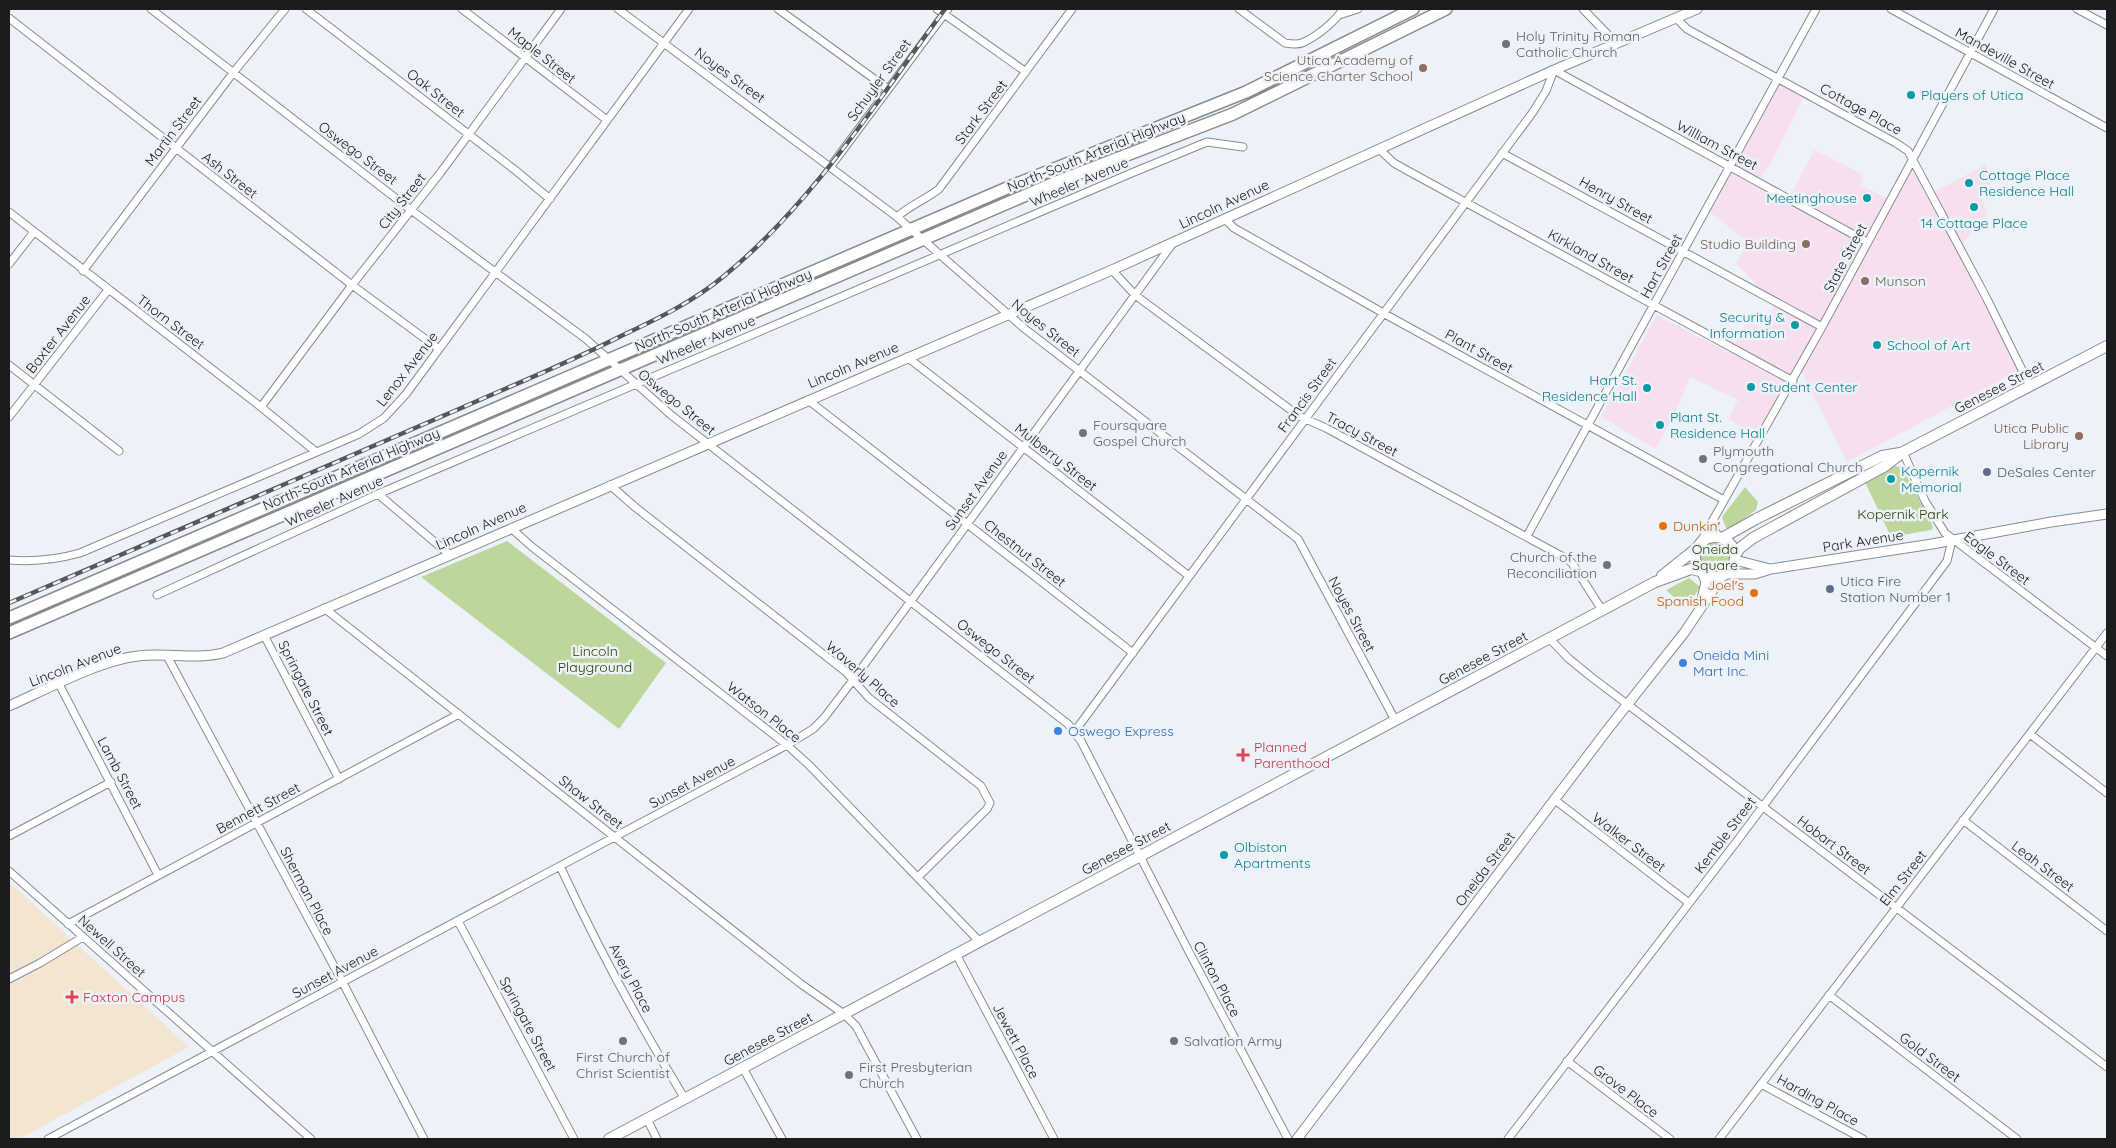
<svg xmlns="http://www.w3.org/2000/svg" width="2116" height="1148" font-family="Quicksand,sans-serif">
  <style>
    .education { fill: #f6e0ef }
    .medical { fill: #f2e6d2 }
    .green { fill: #bcd69c }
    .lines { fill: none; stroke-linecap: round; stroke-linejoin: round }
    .minor-casing { stroke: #878c91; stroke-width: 9 }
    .tertiary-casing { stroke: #878c91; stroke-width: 11 }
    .secondary-casing { stroke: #878c91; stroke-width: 12 }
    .trunk-casing { stroke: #878c91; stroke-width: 14 }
    .minor { stroke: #fff; stroke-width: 7 }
    .tertiary { stroke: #fff; stroke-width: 9 }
    .secondary { stroke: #fff; stroke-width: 10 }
    .trunk { stroke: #fff; stroke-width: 11 }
    .rail-casing { stroke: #55585b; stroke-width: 4.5 }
    .rail { stroke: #edf2f8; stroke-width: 2.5; stroke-dasharray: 8; stroke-linecap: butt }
    .worship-dot { fill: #6b7280; stroke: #edf2f8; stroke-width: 2 }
    .education-dot { fill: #8d6e63; stroke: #edf2f8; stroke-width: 2 }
    .culture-dot { fill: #0f9aa8; stroke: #edf2f8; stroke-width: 2 }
    .service-dot { fill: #5c6f8a; stroke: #edf2f8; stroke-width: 2 }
    .food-dot { fill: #e8710a; stroke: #edf2f8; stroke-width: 2 }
    .shop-dot { fill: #3f7fe0; stroke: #edf2f8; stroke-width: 2 }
    .health-dot { fill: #e0444e; stroke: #edf2f8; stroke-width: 2 }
    .labels { text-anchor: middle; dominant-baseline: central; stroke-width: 5; stroke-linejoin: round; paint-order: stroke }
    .worship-label { font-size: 14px; fill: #5b616d; stroke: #edf2f8; text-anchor: start }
    .street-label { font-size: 14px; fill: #1a1c1d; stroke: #edf2f8 }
    .education-label { font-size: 14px; fill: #785e54; stroke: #edf2f8; text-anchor: end }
    .culture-label { font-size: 14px; fill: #0d838f; stroke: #edf2f8; text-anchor: start }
    .service-label { font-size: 14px; fill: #4e5e75; stroke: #edf2f8; text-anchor: start }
    .park-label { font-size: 14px; fill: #2a3f00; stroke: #edf2f8 }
    .food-label { font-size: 14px; fill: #c56008; stroke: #edf2f8; text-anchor: start }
    .shop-label { font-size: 14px; fill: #366cbe; stroke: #edf2f8; text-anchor: start }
    .health-label { font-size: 14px; fill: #be3a42; stroke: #edf2f8; text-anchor: start }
  </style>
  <rect width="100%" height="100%" fill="#edf2f8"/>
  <path class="education" d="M1778,78L1806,93L1771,163L1758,182L1789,199L1814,150L1863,174L1860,185L1890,200L1913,158L1930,194L1985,165L1993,181L1982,196L1987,216L1981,219L1960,248L2021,369L1847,462L1800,369L1760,439L1728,419L1738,400L1690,377L1674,415L1656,449L1601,417L1657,315L1730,353L1748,321L1763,328L1775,305L1736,263L1748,242L1706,209Z"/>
  <path class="medical" d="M9,882L189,1047L19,1139H9Z"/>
  <path class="green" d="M1895,466L1900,467L1905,473L1932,524L1933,528L1931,530L1891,537L1865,482Z
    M1745,487L1758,502L1756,510L1731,528H1726L1722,517Z
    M1695 557a20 20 0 1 1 40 0a20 20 0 1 1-40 0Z
    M507,541L666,663L619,729L421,577Z
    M1689,578L1700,587L1686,608L1666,590Z"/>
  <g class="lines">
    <defs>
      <path id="minor" d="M151,9L411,210L586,339L671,415L1068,724L1081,741L1187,948L1288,1139
        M306,9L515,170L550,199
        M462,9L607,120
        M618,9L897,217L1025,329L1298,539L1395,720
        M778,9L888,89
        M937,9L1026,72
        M1239,9L1285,43C1291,44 1296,45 1302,43C1316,37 1335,22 1343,9
        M1583,9L1616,43
        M1891,9L2107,128
        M2077,9L2107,25
        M1339,15L1358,9
        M9,18L352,285L439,349
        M1676,18L1687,29L1896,143L1908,151L1987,299L2030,386
        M1379,149L1394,163L1410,172L1793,381
        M1502,153L1822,327
        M831,166L948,9
        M9,212L261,407L316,452
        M897,217C910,205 925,200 939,189L1072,9
        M1225,219L1234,228L1392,318L1724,500
        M9,264L34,232
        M1112,270L1135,295L1299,416L1326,428L1567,559L1572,563L1602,610
        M83,271L233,73L285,9
        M907,357L1189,576
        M9,365L119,451
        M808,400L1133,653
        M261,407L352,285L441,172L561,9
        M9,417L108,290
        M1903,452L1925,501L1945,533L2107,656
        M610,485L635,507L846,672L869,698L981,786L990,803L987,809L918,877
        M378,494L450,555
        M1714,520L1715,532L1720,537
        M511,528L531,546L787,745L809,765L979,941
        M1527,536L1816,9
        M1700,543L1822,327L1994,9
        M9,560C34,562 55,560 80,553L359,434L384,418L406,394L689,9
        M157,595L378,494L1134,172L1207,142L1243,147
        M324,608L801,984L844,1014L856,1026L917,1139
        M264,635L339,779
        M1549,638L1568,658L1590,676L2107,1067
        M167,656L342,981L424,1139
        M59,684L158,875
        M1075,731C1228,526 1379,317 1533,112L1546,91L1554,70L1867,242
        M2030,734L2107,793
        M1555,800L1689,903
        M1963,820L2107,931
        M9,836L111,782
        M560,866C597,946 639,1024 685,1099
        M9,871L311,1139
        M458,921L574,1139
        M68,924L459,714
        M956,954L1054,1139
        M9,979L40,963L83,937
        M1829,995L2017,1139
        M1567,1061L1670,1139
        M743,1068L782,1139
        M1761,1084L1863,1139
        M647,1119L657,1139
        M48,1139L787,745L813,729L824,718L853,680L1173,243
        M1508,1139L1737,841L1947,561L1952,540
        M1719,1139L2107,633"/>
      <path id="tertiary" d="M1735,560L1770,569
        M1726,574H1755L1771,569L1932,544L2051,522L2107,514
        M1701,603L1706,582L1702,572
        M9,706C45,690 100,660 138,656C167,652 195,660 223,653L1112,270L1554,70L1697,9
        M1297,1139L1608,729L1684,633L1723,575"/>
      <path id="secondary" d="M1695 557a20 20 0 1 1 40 0a20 20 0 1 1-40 0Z
        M1722,538L1756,519L1882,456L1900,453
        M1735,555L1740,548L1753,538L1885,466L1903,452L2107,346
        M1662,576L1697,548
        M609,1139L1655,582L1691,569L1700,571"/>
      <path id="trunk" d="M9,618L1014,185L1246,92L1413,9
        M9,633L1054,183L1233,114L1446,9"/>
    </defs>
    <use href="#minor" class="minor-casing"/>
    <use href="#tertiary" class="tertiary-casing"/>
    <use href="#secondary" class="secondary-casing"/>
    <use href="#trunk" class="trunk-casing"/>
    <use href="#minor" class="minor"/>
    <use href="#tertiary" class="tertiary"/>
    <use href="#secondary" class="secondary"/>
    <use href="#trunk" class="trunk"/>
    <defs>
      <path id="rail" d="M9,603C159,539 309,474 459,409C513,385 568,363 621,336C657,319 693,302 724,276C813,203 877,101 945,9"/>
    </defs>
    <use href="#rail" class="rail-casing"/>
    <use href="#rail" class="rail"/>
  </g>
  <g class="worship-dot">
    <circle cx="1506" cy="44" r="5"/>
    <circle cx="1083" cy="433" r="5"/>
    <circle cx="1703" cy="459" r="5"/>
    <circle cx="1607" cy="565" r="5"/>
    <circle cx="623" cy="1041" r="5"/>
    <circle cx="1174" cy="1041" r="5"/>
    <circle cx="849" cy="1075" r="5"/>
  </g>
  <g class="education-dot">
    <circle cx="1423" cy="68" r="5"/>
    <circle cx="1806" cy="244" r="5"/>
    <circle cx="1865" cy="281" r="5"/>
    <circle cx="2079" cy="436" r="5"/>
  </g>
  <g class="culture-dot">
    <circle cx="1911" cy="95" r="5"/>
    <circle cx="1969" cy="183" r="5"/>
    <circle cx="1867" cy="198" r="5"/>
    <circle cx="1974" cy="207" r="5"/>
    <circle cx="1795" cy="325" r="5"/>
    <circle cx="1877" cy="345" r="5"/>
    <circle cx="1751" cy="387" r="5"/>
    <circle cx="1647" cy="388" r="5"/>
    <circle cx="1660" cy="425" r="5"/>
    <circle cx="1891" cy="479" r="5"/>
    <circle cx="1224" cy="855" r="5"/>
  </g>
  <g class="service-dot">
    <circle cx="1987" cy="472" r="5"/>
    <circle cx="1830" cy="589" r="5"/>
  </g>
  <g class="food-dot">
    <circle cx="1663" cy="526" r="5"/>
    <circle cx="1754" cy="593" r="5"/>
  </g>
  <g class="shop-dot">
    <circle cx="1683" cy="663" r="5"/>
    <circle cx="1058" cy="731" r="5"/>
  </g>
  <g class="health-dot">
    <path d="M1240.5 747.5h5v5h5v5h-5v5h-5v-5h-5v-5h5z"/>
    <path d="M69.5 989.5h5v5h5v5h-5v5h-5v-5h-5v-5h5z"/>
  </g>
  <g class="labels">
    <g class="worship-label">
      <text x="1516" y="36">Holy Trinity Roman<tspan x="1516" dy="16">Catholic Church</tspan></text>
      <text x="1093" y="425">Foursquare<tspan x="1093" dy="16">Gospel Church</tspan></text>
      <text x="1713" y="451">Plymouth<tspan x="1713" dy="16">Congregational Church</tspan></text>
      <text x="1597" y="557" text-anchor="end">Church of the<tspan x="1597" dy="16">Reconciliation</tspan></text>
      <text x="1184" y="1041">Salvation Army</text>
      <text x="623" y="1057" text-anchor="middle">First Church of<tspan x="623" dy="16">Christ Scientist</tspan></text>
      <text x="859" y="1067">First Presbyterian<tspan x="859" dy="16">Church</tspan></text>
    </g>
    <g class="street-label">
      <text transform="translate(542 55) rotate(38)">Maple Street</text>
      <text transform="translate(2005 58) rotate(29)">Mandeville Street</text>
      <text transform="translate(730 75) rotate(36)">Noyes Street</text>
      <text transform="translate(879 80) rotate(-54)">Schuyler Street</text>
      <text transform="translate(436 93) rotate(38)">Oak Street</text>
      <text transform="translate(1861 109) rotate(29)">Cottage Place</text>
      <text transform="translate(981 112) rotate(-53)">Stark Street</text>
      <text transform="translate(173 131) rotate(-53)">Martin Street</text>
      <text transform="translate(1717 145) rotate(28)">William Street</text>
      <text transform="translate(1096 152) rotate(-22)">North-South Arterial Highway</text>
      <text transform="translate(358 153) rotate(37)">Oswego Street</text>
      <text transform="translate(230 175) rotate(38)">Ash Street</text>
      <text transform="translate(1079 182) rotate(-23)">Wheeler Avenue</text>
      <text transform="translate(1616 200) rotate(29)">Henry Street</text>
      <text transform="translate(402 201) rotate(-52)">City Street</text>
      <text transform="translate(1224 204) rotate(-25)">Lincoln Avenue</text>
      <text transform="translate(1591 256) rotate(29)">Kirkland Street</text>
      <text transform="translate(1845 258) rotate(-62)">State Street</text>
      <text transform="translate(1661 266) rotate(-61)">Hart Street</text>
      <text transform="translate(723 310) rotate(-23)">North-South Arterial Highway</text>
      <text transform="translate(171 322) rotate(37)">Thorn Street</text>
      <text transform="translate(1046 328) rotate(39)">Noyes Street</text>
      <text transform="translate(58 334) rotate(-52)">Baxter Avenue</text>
      <text transform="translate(706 340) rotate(-23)">Wheeler Avenue</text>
      <text transform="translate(1479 351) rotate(29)">Plant Street</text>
      <text transform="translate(853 365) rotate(-23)">Lincoln Avenue</text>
      <text transform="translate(407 369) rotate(-52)">Lenox Avenue</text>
      <text transform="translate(1999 387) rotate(-27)">Genesee Street</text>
      <text transform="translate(1307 395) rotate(-54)">Francis Street</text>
      <text transform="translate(677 402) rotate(39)">Oswego Street</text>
      <text transform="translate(1362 434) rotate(28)">Tracy Street</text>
      <text transform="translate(1056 457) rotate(38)">Mulberry Street</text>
      <text transform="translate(351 469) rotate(-23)">North-South Arterial Highway</text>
      <text transform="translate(976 490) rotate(-54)">Sunset Avenue</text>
      <text transform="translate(334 501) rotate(-24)">Wheeler Avenue</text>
      <text transform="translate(481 526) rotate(-24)">Lincoln Avenue</text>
      <text transform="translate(1863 541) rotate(-9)">Park Avenue</text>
      <text transform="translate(1025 553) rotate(38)">Chestnut Street</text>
      <text transform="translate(1997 558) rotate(37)">Eagle Street</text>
      <text transform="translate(1352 614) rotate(62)">Noyes Street</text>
      <text transform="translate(996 651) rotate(38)">Oswego Street</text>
      <text transform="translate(1483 658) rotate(-28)">Genesee Street</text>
      <text transform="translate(75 665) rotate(-21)">Lincoln Avenue</text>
      <text transform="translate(863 674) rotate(41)">Waverly Place</text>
      <text transform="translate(306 688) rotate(63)">Springate Street</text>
      <text transform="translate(764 712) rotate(38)">Watson Place</text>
      <text transform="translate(120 773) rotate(62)">Lamb Street</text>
      <text transform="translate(692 782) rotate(-28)">Sunset Avenue</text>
      <text transform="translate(591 802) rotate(38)">Shaw Street</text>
      <text transform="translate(258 808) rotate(-28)">Bennett Street</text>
      <text transform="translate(1725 835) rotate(-53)">Kemble Street</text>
      <text transform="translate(1629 842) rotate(37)">Walker Street</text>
      <text transform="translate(1834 845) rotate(37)">Hobart Street</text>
      <text transform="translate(1126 848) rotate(-28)">Genesee Street</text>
      <text transform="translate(2043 866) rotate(37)">Leah Street</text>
      <text transform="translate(1485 869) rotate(-53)">Oneida Street</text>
      <text transform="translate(1903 878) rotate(-52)">Elm Street</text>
      <text transform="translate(307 891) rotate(62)">Sherman Place</text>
      <text transform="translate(112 946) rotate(42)">Newell Street</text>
      <text transform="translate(335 972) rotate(-28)">Sunset Avenue</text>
      <text transform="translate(631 978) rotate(62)">Avery Place</text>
      <text transform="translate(1217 979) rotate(62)">Clinton Place</text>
      <text transform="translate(528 1024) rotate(62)">Springate Street</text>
      <text transform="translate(768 1039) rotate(-28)">Genesee Street</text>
      <text transform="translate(1016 1041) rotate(62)">Jewett Place</text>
      <text transform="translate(1930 1057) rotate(37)">Gold Street</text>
      <text transform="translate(1626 1091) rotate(37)">Grove Place</text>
      <text transform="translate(1818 1100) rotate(29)">Harding Place</text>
    </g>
    <g class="education-label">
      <text x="1413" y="60">Utica Academy of<tspan x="1413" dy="16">Science Charter School</tspan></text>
      <text x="1796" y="244">Studio Building</text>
      <text x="1875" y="281" text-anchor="start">Munson</text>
      <text x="2069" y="428">Utica Public<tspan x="2069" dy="16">Library</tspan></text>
    </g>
    <g class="culture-label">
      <text x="1921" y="95">Players of Utica</text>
      <text x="1979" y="175">Cottage Place<tspan x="1979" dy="16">Residence Hall</tspan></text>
      <text x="1857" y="198" text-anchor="end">Meetinghouse</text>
      <text x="1974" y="223" text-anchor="middle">14 Cottage Place</text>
      <text x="1785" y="317" text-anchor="end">Security &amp;<tspan x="1785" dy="16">Information</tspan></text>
      <text x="1887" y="345">School of Art</text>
      <text x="1637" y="380" text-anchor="end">Hart St.<tspan x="1637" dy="16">Residence Hall</tspan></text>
      <text x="1761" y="387">Student Center</text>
      <text x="1670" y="417">Plant St.<tspan x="1670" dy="16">Residence Hall</tspan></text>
      <text x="1901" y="471">Kopernik<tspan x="1901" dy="16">Memorial</tspan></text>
      <text x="1234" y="847">Olbiston<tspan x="1234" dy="16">Apartments</tspan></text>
    </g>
    <g class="service-label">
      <text x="1997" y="472">DeSales Center</text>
      <text x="1840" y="581">Utica Fire<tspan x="1840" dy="16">Station Number 1</tspan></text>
    </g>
    <g class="park-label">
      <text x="1903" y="514">Kopernik Park</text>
      <text x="1715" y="549">Oneida<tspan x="1715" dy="16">Square</tspan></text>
      <text x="595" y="651">Lincoln<tspan x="595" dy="16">Playground</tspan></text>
    </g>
    <g class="food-label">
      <text x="1673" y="526">Dunkin'</text>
      <text x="1744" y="585" text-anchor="end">Joel's<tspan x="1744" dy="16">Spanish Food</tspan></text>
    </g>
    <g class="shop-label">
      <text x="1693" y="655">Oneida Mini<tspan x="1693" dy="16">Mart Inc.</tspan></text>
      <text x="1068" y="731">Oswego Express</text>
    </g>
    <g class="health-label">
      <text x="1254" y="747">Planned<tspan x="1254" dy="16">Parenthood</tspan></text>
      <text x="83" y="997">Faxton Campus</text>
    </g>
  </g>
  <rect width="2116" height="1148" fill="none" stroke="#1a1c1d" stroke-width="20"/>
</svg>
